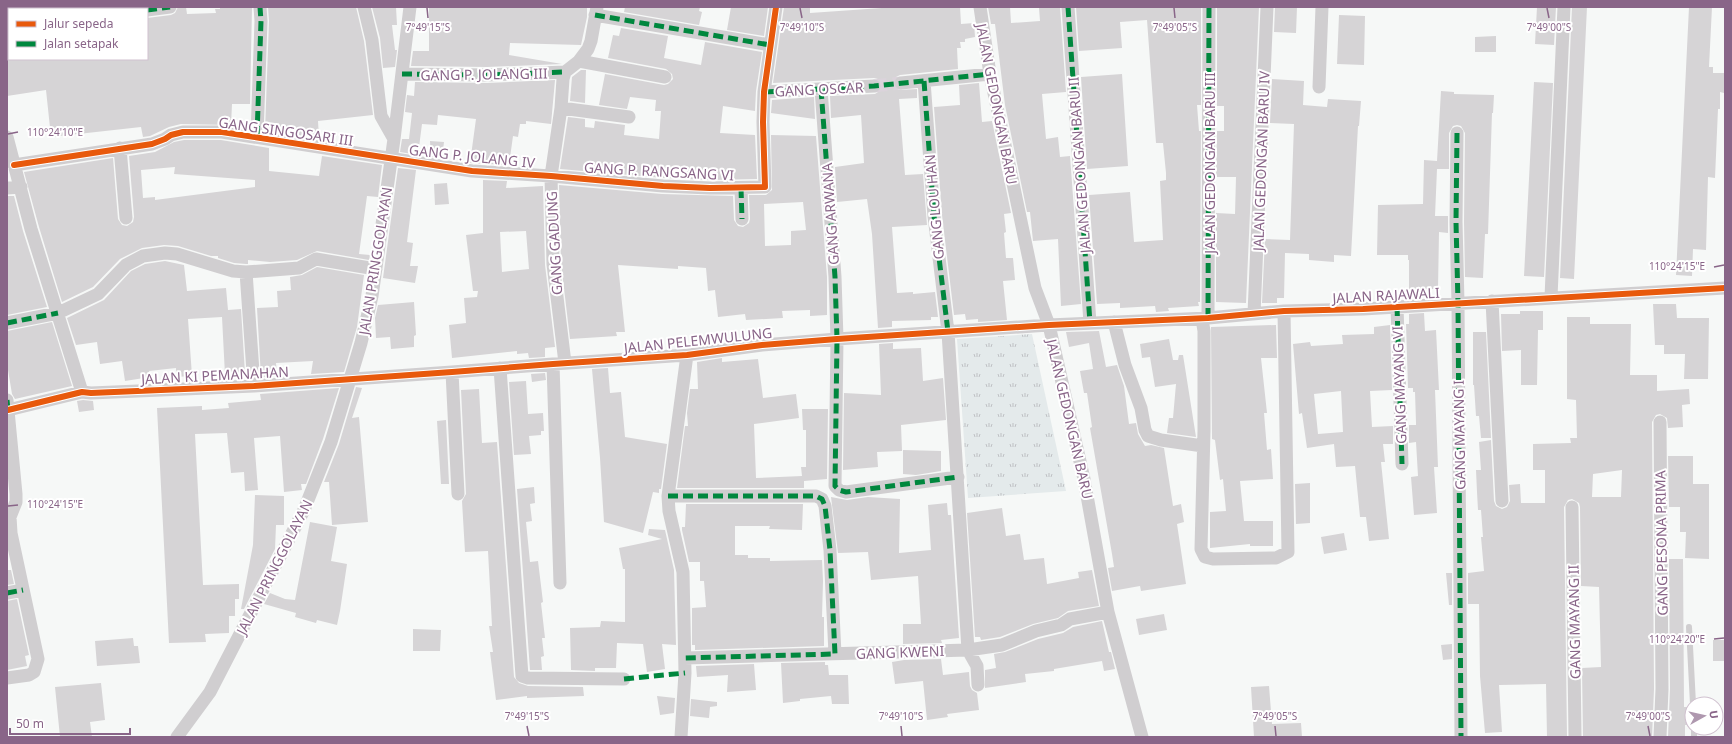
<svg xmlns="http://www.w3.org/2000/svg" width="1732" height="744" font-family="'Noto Sans',sans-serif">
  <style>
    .grass { fill: url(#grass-tufts) }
    .building { fill: #d6d4d6; fill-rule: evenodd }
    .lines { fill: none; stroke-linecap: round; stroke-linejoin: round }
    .street-tunnel { stroke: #dbd3db; stroke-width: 13; stroke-dasharray: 13 6; stroke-linecap: butt }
    .lane { stroke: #d0ced0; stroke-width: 6 }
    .street { stroke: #d0ced0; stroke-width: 13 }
    .quiet { stroke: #00873e; stroke-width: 5; stroke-dasharray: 10 5; stroke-linecap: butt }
    .cycleway-casing { stroke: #fff; stroke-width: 8 }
    .cycleway { stroke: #e8590c; stroke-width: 6 }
    .ticks { fill: none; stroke: #896588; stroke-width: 1.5 }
    .labels { text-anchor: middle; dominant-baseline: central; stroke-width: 4; stroke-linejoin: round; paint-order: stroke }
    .street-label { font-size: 14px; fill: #896588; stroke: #fff }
    .ticks-label { font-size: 10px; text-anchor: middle; fill: #896588; stroke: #fff; stroke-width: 4; stroke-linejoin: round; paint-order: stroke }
  </style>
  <defs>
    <pattern id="grass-tufts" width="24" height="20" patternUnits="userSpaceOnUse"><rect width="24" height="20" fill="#e4eaeb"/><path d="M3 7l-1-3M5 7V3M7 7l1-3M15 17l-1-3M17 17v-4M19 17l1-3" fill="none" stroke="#bfc1c4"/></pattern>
  </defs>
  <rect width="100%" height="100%" fill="#f6f8f7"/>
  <path class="grass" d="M1032,334L1066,491L968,498L957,339Z"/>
  <path class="building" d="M178,7H186L187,14L216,13L215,9H220V7H252L250,104H232L231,125L181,124L169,127L150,136L143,137L141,127L51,137L46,90L7,96V59H147V18L171,15L175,13Z
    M268,7H356L364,41L373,115L318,121L319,138L265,131L269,21Z
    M372,7H396L397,25H392L395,50H397L395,67L383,68L380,38Z
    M429,7H587V17L581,45L510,43L509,55L562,64L487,67L411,66L413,51H429Z
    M625,7H700L699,11L702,12L699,25L624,12Z
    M731,7H768L764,36L727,30Z
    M784,7H810V13L896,7H960L961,24L974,23L975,37L965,39V42H960L961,48H957L958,69L900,75L896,77L893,83L894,87L898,90L917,89V98L899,99L905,175L923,174L927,225L892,227L897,293L913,292V294L935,292L938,317H931V320L892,321V327L878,328L872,234L867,199L837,202L835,167L864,163L861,115L831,118L830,96L875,94L881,90L882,85L878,79L874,78L773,83Z
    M988,7H1010L1011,23L1040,21L1039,8L1060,7L1066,92L1042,94L1046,139L1058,137L1060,157L1070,156L1081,304L1061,306L1058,239L1033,241L1030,212H1027L1005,105L995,24H991Z
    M1076,7H1201V105H1197L1199,131H1201L1200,302H1198L1199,306L1168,308L1169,311L1156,312L1155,306L1120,308V303L1097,304L1089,195L1130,192L1134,242L1163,240L1160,181L1166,180V173L1163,143H1156L1147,20L1120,22L1122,48L1079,51Z
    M1217,7H1259L1246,303L1216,302V213L1235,214L1236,177H1216L1217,131H1224V106H1217Z
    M1275,7H1297L1296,33L1274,32Z
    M1537,7H1556L1554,45L1535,44Z
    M1572,7H1587L1574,279L1560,278Z
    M1689,7H1712L1709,67H1713V73H1725L1724,93L1720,92V109H1718L1715,178L1708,177L1706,250L1693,249L1692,276L1676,275Z
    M1339,15L1365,16L1364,65L1337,64Z
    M621,28L668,36L664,58L701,65L705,42L762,52L756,91L755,111L723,106L720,133L755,135L757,179L710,180L664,178L560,169L568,117L585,119V127L594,128L595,121L625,125L624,135L659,139L661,111H655L656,100L630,97L627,109L599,105L605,74L664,85L668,84L673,79L672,74L666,69L608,58L613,35L619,36Z
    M1496,36V52H1475V37Z
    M581,70H586L585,103L570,101L572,77Z
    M1122,74L1128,166L1087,169L1081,77Z
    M1272,79L1304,81L1303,105L1327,107L1328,99L1361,101L1359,126H1358L1351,256L1334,255V262L1309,260V254L1285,253L1284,298H1277V303H1262L1265,239L1290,240L1294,124L1270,123Z
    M555,80L551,124L526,121V124H520L518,137L513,136L509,165L470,163L476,119L438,115L437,125L422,124L418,155L400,152L402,139H409L412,113L405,112L407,95L414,96L415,82L487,83Z
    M1534,82L1553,83L1544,277L1524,276Z
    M979,83L982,122L992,121L1011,213L1004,214L1006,232L1004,233L1006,258H1013L1015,280L1003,281L1007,320L978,322V319L966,320L965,314L954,315L942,215L934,107L960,105L959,85Z
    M1441,91L1454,92V94L1494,95L1493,113H1492L1488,234H1485L1483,278L1465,277L1464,222L1465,133L1461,126L1457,125L1453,126L1449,133V169H1437L1435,216H1448V233L1439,232L1438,289H1423V297L1409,298V260H1408V255H1377L1378,205L1423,204L1424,160L1437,161Z
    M814,97L815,119L771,113L772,100Z
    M771,135L816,136L827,277V315L810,316V310L782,311L783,318L746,320L745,314L718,317L715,290L708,291L706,268L678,266V269L618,265L625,332H616L617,336L570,339L561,263L559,185L662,194L733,196L734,220L738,226L743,227L749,223L750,219L749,195H766L772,190ZM803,202L806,230L791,231V245L765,246L764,204Z
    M184,140H221L269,148V171L319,176L322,156L382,165L378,197L367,196L359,254L370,255L369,260L317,251L297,260L270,262L248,260V264H246L234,263L218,258V256H211L178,246L164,245L142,248L120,259L93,287L62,302L39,227L24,172L113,158L118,219L122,225L127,226L133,222L134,217L129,156L155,152L174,142ZM175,167L174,174L255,180V187L155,200V197L143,198L141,170Z
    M430,141L444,142L442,158L431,157Z
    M398,168L416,170L407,242L413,243L410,266H418L415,283L383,278Z
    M483,180L507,181L506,188L543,186L545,265L555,347L545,348V357L529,358L528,353L517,354V351L452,358L449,325L466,323L464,298L477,297L478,291H473L466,235L483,233ZM526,231L529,269L502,272L500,232Z
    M447,183L449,204L435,205L434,184Z
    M7,196H14L23,231L47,307L7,315Z
    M165,261L184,265L187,291L226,288L228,310L241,309L245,374L225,375L222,317L188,319L192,376L176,377V368L149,371L150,377L125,381L122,361L100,364L97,342L76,345L67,318L104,300L131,271L145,264Z
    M317,267L364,275L357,327L344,372L311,374L313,361L276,363L277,376L261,377L257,308L278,307L277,291L291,290L290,277L302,275Z
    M414,302L416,335L414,336V347L391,349L390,337L376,338L375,318L378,305Z
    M1653,304H1676L1677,318H1709L1708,379H1684L1685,354H1664V345H1655Z
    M1520,311H1543V330H1538L1537,385H1521V350L1502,351L1501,314H1520Z
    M1424,313L1425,331L1436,330L1439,390H1435L1438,467H1434L1437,513L1414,515L1411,477L1418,476L1416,442L1409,443V425H1416V423L1415,392H1413V388H1408L1406,324H1409V314Z
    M1567,317H1590V324H1631L1630,375H1657V391L1689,389L1690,404L1682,405L1683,427L1668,428L1667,418L1660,414L1656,415L1652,422L1654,689L1652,737H1583L1582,668L1601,667L1599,587L1581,586L1580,507L1579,503L1572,499L1568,500L1564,507L1567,737H1547L1546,684L1499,685L1502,732L1485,733L1480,676L1479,604H1468V573L1484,571L1481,537H1483L1481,510H1478L1477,492L1476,470H1481L1479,442L1491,440L1494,501L1496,506L1502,509L1507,507L1510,501L1509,485L1520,484L1521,503H1545V470H1533V444L1571,443L1570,438H1577L1576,400L1567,399ZM1622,470L1621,497H1592L1593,474Z
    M52,322L72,386L15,399L12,394L7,364V331Z
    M1276,325L1277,358H1261L1267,413H1264L1267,450L1271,449L1273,479L1240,481L1244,521H1273V546H1250V544L1210,548V512L1226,511L1223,479L1220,480L1215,440L1212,439L1211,327Z
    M1390,325L1392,390L1370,391L1372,427L1393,426V444H1383L1385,462H1381L1389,539L1369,541L1366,517H1360L1355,466L1336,467L1334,444L1307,448L1302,413L1299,414L1293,344L1310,342L1311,346L1343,344L1342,335L1374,334V327ZM1341,391L1343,432L1318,434L1314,394Z
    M1099,331L1106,367L1117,365L1124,386L1129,424L1136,423L1138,434L1145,446L1151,445L1164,448L1173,506L1181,504L1184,522L1177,524L1186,584L1141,591L1140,586L1112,591L1108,568L1114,567L1112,554L1090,428L1092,427L1087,393H1084L1080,371L1093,369L1089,343L1069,347L1066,332Z
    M1473,332H1486L1491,438H1481L1479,416H1476L1474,385H1473Z
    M1169,339L1173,360H1178L1179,355H1183L1196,437L1167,433L1169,418H1173L1176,384L1155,387L1150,357L1142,358L1140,344Z
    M893,343V349L921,348L923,381L943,378L946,420L901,425L902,451L877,452L878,467L843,470L844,393L881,395L879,344Z
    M722,358V362L758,359L763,398L796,394L799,418L754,424L756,478L802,476L801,467H806V430H803L802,409H828L827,479L804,481V488H677L685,426H688L687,413L690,389H698L697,362Z
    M608,368L610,393L621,392L625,437L667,444L661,489H659V493L653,492L643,533L604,522L600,458L592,369Z
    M545,373L546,380L532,382L531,374Z
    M526,381L528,414L543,413L544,431H541V435L529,436L531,454L514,455L509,382Z
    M356,387L362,388L352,418L359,417L368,522L332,525L329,482H324L339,444Z
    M339,388L323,439L306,484H301L302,490L284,492L280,436L254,438L258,490L245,491L244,472L231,473L227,433L195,434L203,585L239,584V599H235V616H229V633L205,634L206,642L169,643L157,408L202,406V410L229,408L228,403L261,400L260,394Z
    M479,389L482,443L497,442L514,677L519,683L528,686L583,687L584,696L527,698V696L496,700L490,652H493L489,626H492L488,551L465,552L462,501L466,494L461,390Z
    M83,400L93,401L94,410L79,412L77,401Z
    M446,420L449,484H441L437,421Z
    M903,450L941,451V471L916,475L903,474Z
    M1668,456H1693V484H1709V559L1685,558L1686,532H1680V507H1669Z
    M1310,483V523L1296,524L1295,484Z
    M534,487L535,503L530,504L532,521L526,522L530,562L538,561L543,602L541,603L545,638H542L544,656L541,657L542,670H530L517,489Z
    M255,495L284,496V525H276L275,549L244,609H241L253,545Z
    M831,497L847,500L868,497L900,499L899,553L931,550L928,505L947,503L948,515H951L959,638L941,640L942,643L903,644V624H921L918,576L871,580L868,552L838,553Z
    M686,504H803L802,530L769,529L770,526H735V555H748V558H770V561L822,560L823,581L822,617H824V646L695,650V645H692V608L706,607L704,581H700V562H689L682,530V527H685Z
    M1002,508L1006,536L1020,534L1024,560L1044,558L1047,584L1079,578L1078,572L1092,570L1099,606L1068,611L1058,618L1033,624L1000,637L981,640L980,637H975L967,513Z
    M310,522L337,527L331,561L347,564L340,611L337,625L317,620L316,623L295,617L296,613L264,604L270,593L285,599L295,600Z
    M649,529L665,530L674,570L676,645L662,644L665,669L647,672L643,644L617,643L616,668H595V671L571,670L570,628L600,627L601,621L625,622V569H623L619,548L662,539L648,535Z
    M1344,533L1347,550L1324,554L1321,537Z
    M1669,559H1683L1684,707H1688L1687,725H1685V737H1668L1670,689Z
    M7,570H11L14,584L7,585Z
    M1446,573H1452V605H1449Z
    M17,599L29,655L25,656L27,666L7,670V601Z
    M1164,614L1167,630L1139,635L1136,619Z
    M1102,621L1109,652H1111L1115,669L1104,671L1102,661L1054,669V671L1025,674L1026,682L985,688V670L996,668L994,654L1005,652L1038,639L1063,633L1073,627Z
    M413,629L441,630L440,651H413Z
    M133,638L134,646H138L140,663L97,666L95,641Z
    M1713,640H1725V661H1713Z
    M1452,644V659L1443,660L1441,645Z
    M941,659L943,675L969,672L970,686L972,690L977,693L979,710L947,714L948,717L927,720L923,681L895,684L892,662L904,660Z
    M825,662V665H828L829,675H848L849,704H832L831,696L800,699V701L783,703L781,663Z
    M754,664L756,690L727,692L728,675L697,677L696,666Z
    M101,683L105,720L90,722L92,737H60L55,687Z
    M1269,686L1272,724L1301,723L1302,737H1254L1251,687Z
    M657,696L675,698L674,713L660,715Z
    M691,699L717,702V706L710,707L709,718L690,716Z"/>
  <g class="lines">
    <path class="street-tunnel" d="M874,86L901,83"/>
    <path class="lane" d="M1689,627L1693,704
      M1694,728V737"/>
    <path class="street" d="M364,7L372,40L381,116L394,139
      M980,7L990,74L1035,288L1049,325L1084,479L1108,612L1142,737
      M1068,7L1090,323
      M147,10L170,7
      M595,15L770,45
      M7,31H9
      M579,61L665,77
      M402,74L487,75L565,72
      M924,81L934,216L948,332L968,650L977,666L978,685
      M901,83L990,74
      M1319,87L1322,7
      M821,89L835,277L837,339L835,486L839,490L846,492L958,477
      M764,92L874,86
      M561,108L629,117
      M1457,133L1456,222L1458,303L1461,737
      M257,136L261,21L260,7
      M7,137L31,229L82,392
      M120,148L126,218
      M14,165L152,144L165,139L171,135L183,132H222L472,171L551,176L663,186L710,188L765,187L763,122L764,92L776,7
      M7,188L21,187
      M741,188L742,219
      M246,272L254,386
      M1551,297L1564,7
      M1492,301L1502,501
      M1397,306L1402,464
      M1254,314L1267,7
      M1208,318L1209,7
      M1202,319L1204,331V431L1201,549L1205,557L1213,559L1276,558L1288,552L1284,311
      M1114,322L1125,365L1141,408L1145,430L1148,436L1161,440L1203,446
      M7,323L58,313L98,294L126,265L143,256L165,253L177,254L233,271L246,272L299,268L316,259L376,269
      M565,363L553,264L551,176L561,108L563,79L565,72L579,61L588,49L591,41L597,7
      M553,364L560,583
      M500,368L522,676L528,678L624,679
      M452,372L458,494
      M7,400L16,494V502L10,517L11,533L38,659L34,672L29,675L7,678
      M8,410L82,392L91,393L254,386L452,372L553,364L687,355L762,345L837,339L1049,325L1208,318L1284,311L1363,309L1725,288
      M1660,422L1662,689L1660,737
      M668,496H816L822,499L825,506L830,550L835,654
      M1572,507L1575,737
      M7,593L23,590
      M685,658L968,650L1002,645L1036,631L1061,625L1070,619L1108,612
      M177,737L210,692L304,510L331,442L361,343L372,296L394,139L410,7
      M681,737L685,673L683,572L669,511L668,496L687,355"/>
    <path class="quiet" d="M1068,7L1090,323
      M147,10L170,7
      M595,15L770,45
      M7,31H9
      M402,74L487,75L565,72
      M924,81L934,216L948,332
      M821,89L835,277L837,339L835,486L839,490L846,492L958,477
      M764,92L874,86L990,74
      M1457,133L1456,222L1458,303L1461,737
      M257,136L261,21L260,7
      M741,188L742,219
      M1397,306L1402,464
      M1208,318L1209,7
      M7,323L58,313
      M7,400L8,410
      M668,496H816L822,499L825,506L830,550L835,654L685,658
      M7,593L23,590
      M624,679L685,673"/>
    <defs>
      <path id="cycleway" d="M14,165L152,144L165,139L171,135L183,132H222L472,171L551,176L663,186L710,188L765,187L763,122L764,92L776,7
        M8,410L82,392L91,393L254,386L452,372L553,364L687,355L762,345L837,339L1049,325L1208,318L1284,311L1363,309L1725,288"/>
    </defs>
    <use href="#cycleway" class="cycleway-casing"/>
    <use href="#cycleway" class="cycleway"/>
  </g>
  <path class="ticks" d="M427,8L428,18M800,8L802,18M1174,8L1175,18M1547,8L1549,18M8,134L18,132M1714,267L1724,265M8,506L18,505M1714,639L1724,638M527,726L529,736M901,726L902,736M1275,726L1276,736M1648,726L1650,736"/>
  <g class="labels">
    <g class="street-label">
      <text transform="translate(484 74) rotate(-1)">GANG P. JOLANG III</text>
      <text transform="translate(819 89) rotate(-3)">GANG OSCAR</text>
      <text transform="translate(997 104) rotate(79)">JALAN GEDONGAN BARU</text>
      <text transform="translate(286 131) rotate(8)">GANG SINGOSARI III</text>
      <text transform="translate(472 156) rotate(6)">GANG P. JOLANG IV</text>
      <text transform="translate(1261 161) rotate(-88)">JALAN GEDONGAN BARU IV</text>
      <text transform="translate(1209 163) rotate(-90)">JALAN GEDONGAN BARU III</text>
      <text transform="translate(1079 165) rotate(-94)">JALAN GEDONGAN BARU II</text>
      <text transform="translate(659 171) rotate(3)">GANG P. RANGSANG VI</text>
      <text transform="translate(934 207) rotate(-95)">GANG LOU HAN</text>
      <text transform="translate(830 214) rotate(-94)">GANG ARWANA</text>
      <text transform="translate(554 243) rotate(-93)">GANG GADUNG</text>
      <text transform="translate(375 261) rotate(-81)">JALAN PRINGGOLAYAN</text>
      <text transform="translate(1386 295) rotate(-3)">JALAN RAJAWALI</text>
      <text transform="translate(698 340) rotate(-6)">JALAN PELEMWULUNG</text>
      <text transform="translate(215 375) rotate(-3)">JALAN KI PEMANAHAN</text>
      <text transform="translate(1399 385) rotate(-92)">GANG MAYANG VI</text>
      <text transform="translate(1070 419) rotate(77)">JALAN GEDONGAN BARU</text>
      <text transform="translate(1459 435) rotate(-91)">GANG MAYANG I</text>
      <text transform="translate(1661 543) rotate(-91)">GANG PESONA PRIMA</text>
      <text transform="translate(274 567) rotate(-63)">JALAN PRINGGOLAYAN</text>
      <text transform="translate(1574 622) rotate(-91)">GANG MAYANG II</text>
      <text transform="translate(900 652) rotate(-2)">GANG KWENI</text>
    </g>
  </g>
  <g class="ticks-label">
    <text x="428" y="31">7°49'15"S</text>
    <text x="802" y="31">7°49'10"S</text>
    <text x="1175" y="31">7°49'05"S</text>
    <text x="1549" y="31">7°49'00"S</text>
    <text x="55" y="136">110°24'10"E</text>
    <text x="1677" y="270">110°24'15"E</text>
    <text x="55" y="508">110°24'15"E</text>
    <text x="1677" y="643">110°24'20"E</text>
    <text x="527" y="720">7°49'15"S</text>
    <text x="901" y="720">7°49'10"S</text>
    <text x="1275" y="720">7°49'05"S</text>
    <text x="1648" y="720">7°49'00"S</text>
  </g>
  <rect width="1732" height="744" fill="none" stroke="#896588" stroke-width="16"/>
  <rect x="8" y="8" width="140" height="52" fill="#ffffff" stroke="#d0c1cf"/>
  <rect x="16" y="21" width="20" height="6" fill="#e8590c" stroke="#d0c1cf"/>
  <text x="44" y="28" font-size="12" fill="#896588">Jalur sepeda</text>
  <rect x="16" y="41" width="20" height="6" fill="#00873e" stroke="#d0c1cf"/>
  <text x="44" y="48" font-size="12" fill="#896588">Jalan setapak</text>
  <g transform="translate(1704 716) rotate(82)"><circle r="19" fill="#ffffff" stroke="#d0c1cf"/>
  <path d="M0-3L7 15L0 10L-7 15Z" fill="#af98af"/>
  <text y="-6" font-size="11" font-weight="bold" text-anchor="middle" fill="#896588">U</text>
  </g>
  <path d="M10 728v6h120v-6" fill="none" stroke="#896588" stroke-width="2"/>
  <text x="16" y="728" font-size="12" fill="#896588" stroke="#ffffff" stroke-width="3" paint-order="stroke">50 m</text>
</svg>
